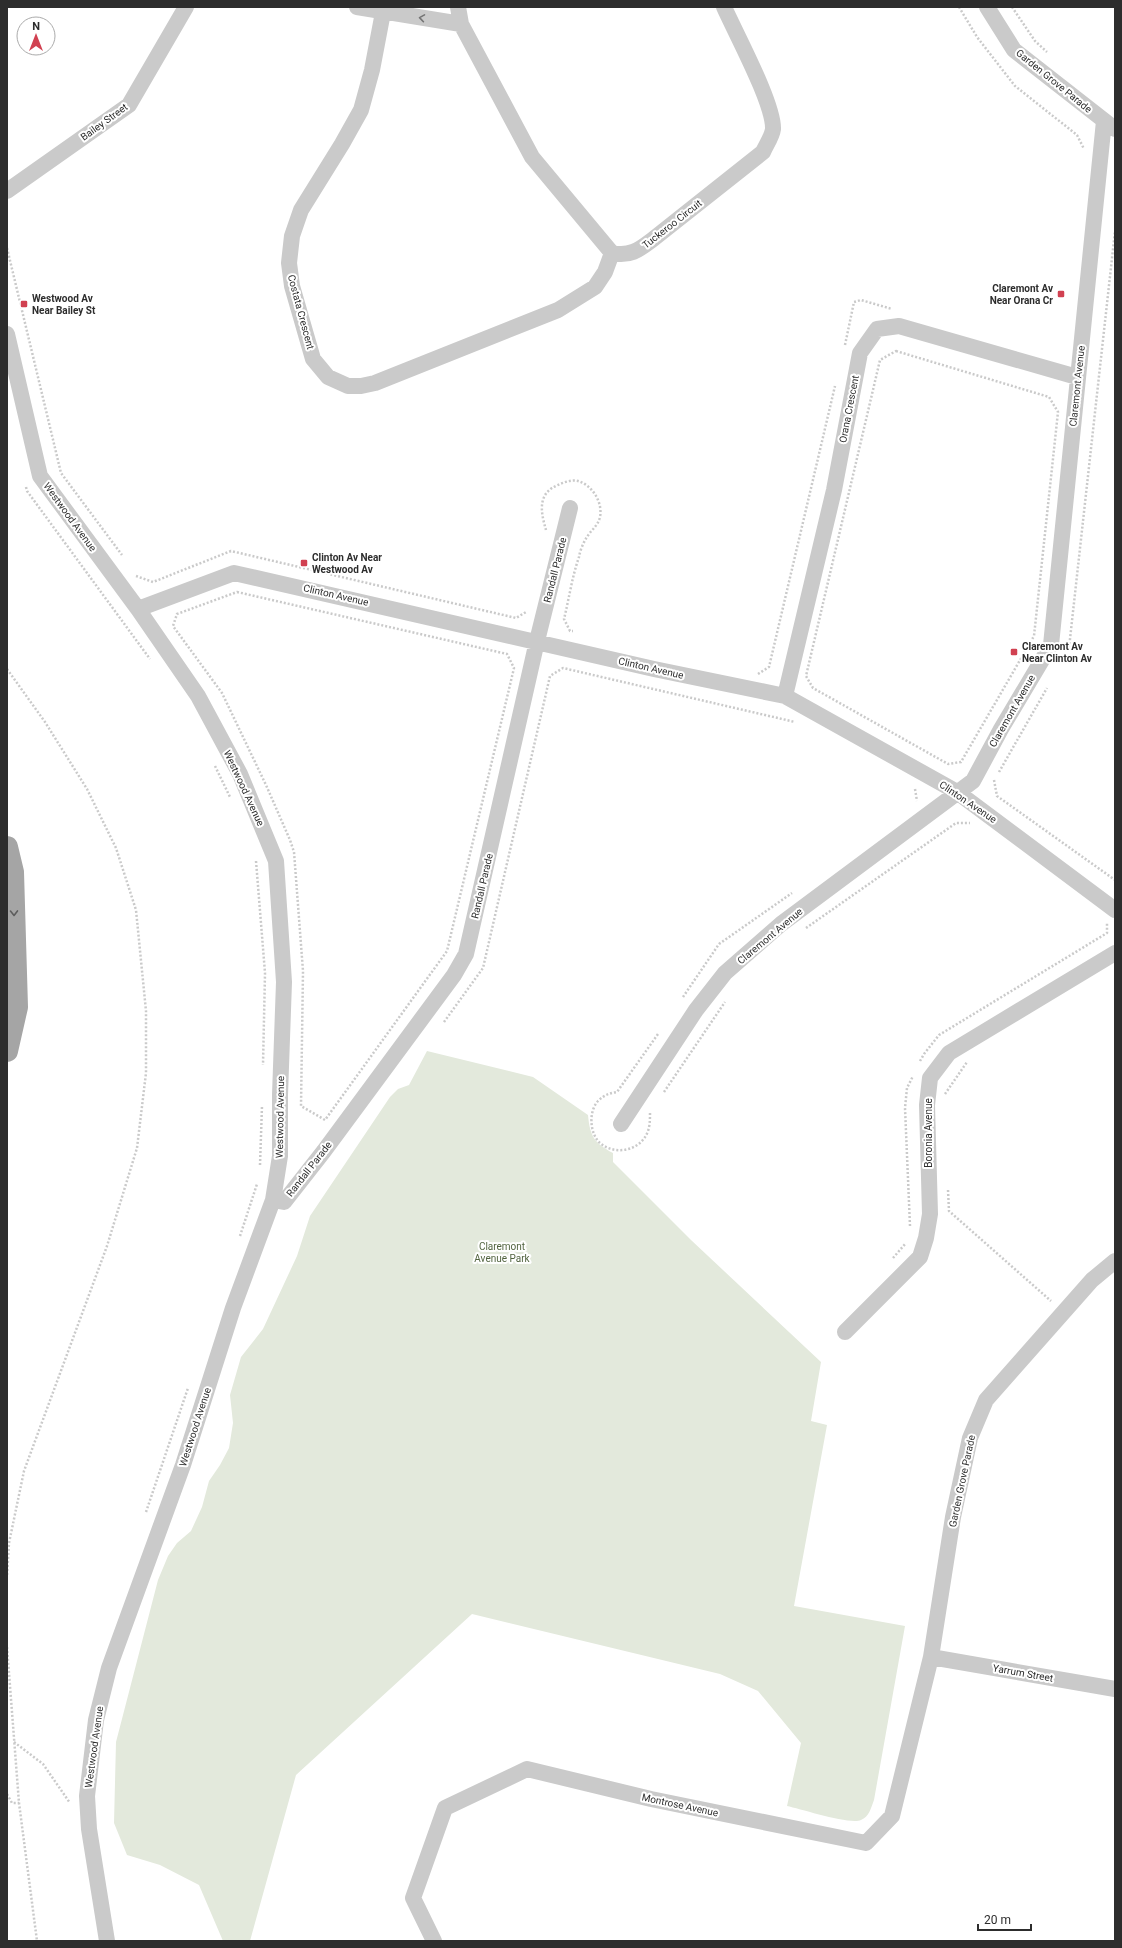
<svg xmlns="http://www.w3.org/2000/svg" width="1122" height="1948" font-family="Roboto,sans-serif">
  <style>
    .green { fill: #e3e9dc }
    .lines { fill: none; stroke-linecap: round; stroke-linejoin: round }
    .path { stroke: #cacaca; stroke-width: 2.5; stroke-dasharray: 2 2; stroke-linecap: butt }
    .street { stroke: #cacaca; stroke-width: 16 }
    .primary { stroke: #a5a5a5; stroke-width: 22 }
    .oneway { stroke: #747474 }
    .oneway2 { stroke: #5d5d5d }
    .poi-dot { fill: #d14151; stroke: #fff; stroke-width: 1.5 }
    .labels { text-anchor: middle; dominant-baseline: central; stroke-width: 4; stroke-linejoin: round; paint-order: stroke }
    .street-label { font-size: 10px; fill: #2d2d2d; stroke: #fff }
    .poi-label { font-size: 10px; font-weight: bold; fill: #2d2d2d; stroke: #fff; text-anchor: start }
    .park-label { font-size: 10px; fill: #51633f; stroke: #fff }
  </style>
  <rect width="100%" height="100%" fill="#fff"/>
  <path class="green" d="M427,1051L533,1077L588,1115C590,1136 594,1143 613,1153V1162L691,1240L821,1362L811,1421L827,1425L794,1606L905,1626L874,1800C871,1808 869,1817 861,1820C850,1825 801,1809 787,1806L801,1743L758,1691L720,1674L472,1614L296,1775L250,1941H223L199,1885L160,1865L127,1855L114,1823L116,1742L158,1580L168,1556L177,1543L191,1531L202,1507L209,1481L220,1465L229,1448L233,1423L230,1395L241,1357L263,1329L297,1256L310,1216L390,1097L398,1089L409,1085Z"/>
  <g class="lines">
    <path class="path" d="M959,7L977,37L1015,86L1077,135L1084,149
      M1012,7L1035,41L1047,52
      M7,248L61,473L122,555
      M845,345L854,302L861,300L892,309
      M896,351L1049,397L1058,412L1034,636L961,762L948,764L813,688L806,676L880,360Z
      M26,487L27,491L150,659
      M546,530C542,516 537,498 552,488C559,484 570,479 578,481C592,485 603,502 600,517C598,526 591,530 587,537C583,543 580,551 579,557C572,577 569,599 564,619L570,631H573
      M136,576L153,582L231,551L516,618L526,612
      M237,592L507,654L514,668L447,951L325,1120L301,1106L303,971L294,852L290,840L266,785L222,693L173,626L177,614Z
      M1069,648L1115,231
      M7,669L45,722L87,789L116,848L136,910L146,1011V1073L137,1148L107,1246L24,1471L9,1543L7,1576
      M758,674L769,667L835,386
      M215,766L230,797
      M999,772L1047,688
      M994,780L997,796L1115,880
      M915,789L917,801
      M256,861L265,973L263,1065
      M806,928L956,823H970
      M683,997L719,944L792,893
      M444,1022L483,968L550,676L563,668L795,722
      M920,1061L924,1054L939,1035L1107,933V923
      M664,1092L725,1002
      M945,1094L967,1062
      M650,1113C650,1119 650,1125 648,1131C641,1151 615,1156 600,1143C590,1134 588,1112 598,1101C604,1095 610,1093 617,1092L658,1034
      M260,1165L262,1106
      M948,1190L949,1211L1051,1301
      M910,1226L905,1108L907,1088L913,1076
      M240,1236L257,1184
      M893,1258L906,1243
      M146,1512L188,1388
      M7,1647L19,1803L37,1941
      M14,1742L43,1764L70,1803
      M7,1794L12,1803H19"/>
    <path class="street" d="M357,7L461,24
      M384,7L372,70L361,110L342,144L301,210L292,236L289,263L292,286L313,359L328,377L348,386H361L375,383L558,310L595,287L605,272L612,253
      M458,7L461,24L532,157L612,253C629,257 639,250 652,240L763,152C766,145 772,137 773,129C774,104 736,34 724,7
      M987,7L1014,50L1115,129
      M7,191L129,105L186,7
      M7,334L40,476L138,609L198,696L240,774L276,861L284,982L280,1095V1156L273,1200L233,1308L183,1465L109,1668L96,1720L87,1796L89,1829L107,1941
      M138,609L234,573L654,669L785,696L957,792L1115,910
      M785,696L834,490L860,353L877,329L899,326L1077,377
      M621,1124L696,1010L725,973L781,924L973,781L1001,729L1051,645L1104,121
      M273,1200L284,1202L324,1151L454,975L466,954L537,641L570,508
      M845,1332L920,1257L926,1238L930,1214L927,1105L930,1078L949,1053L1115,953
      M931,1657L1115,1689
      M434,1941L413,1898L445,1808L527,1769L651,1799L866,1843L892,1816L931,1657L953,1517L970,1438L986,1400L1092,1280L1115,1261"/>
    <path class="primary" d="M7,847L13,872L17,1007L7,1051"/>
  </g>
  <defs><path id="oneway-chevron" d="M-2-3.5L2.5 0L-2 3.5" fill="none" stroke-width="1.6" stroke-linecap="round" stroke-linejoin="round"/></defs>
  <use class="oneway" href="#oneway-chevron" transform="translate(422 18) rotate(-171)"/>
  <use class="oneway2" href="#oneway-chevron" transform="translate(14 913) rotate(89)"/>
  <g class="poi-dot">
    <rect x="1057" y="290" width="8" height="8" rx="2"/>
    <rect x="20" y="300" width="8" height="8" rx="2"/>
    <rect x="300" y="559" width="8" height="8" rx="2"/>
    <rect x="1010" y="648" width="8" height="8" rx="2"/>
  </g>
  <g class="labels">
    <g class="street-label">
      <text transform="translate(1054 81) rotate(39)">Garden Grove Parade</text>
      <text transform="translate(104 122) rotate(-36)">Bailey Street</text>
      <text transform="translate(672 224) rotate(-38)">Tuckeroo Circuit</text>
      <text transform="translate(301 312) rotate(75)">Costata Crescent</text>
      <text transform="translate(1077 386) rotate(-84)">Claremont Avenue</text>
      <text transform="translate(849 409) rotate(-79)">Orana Crescent</text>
      <text transform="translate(70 517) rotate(54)">Westwood Avenue</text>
      <text transform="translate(555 570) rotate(-76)">Randall Parade</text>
      <text transform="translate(336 595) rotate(13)">Clinton Avenue</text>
      <text transform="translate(651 668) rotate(13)">Clinton Avenue</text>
      <text transform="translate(1012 711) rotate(-60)">Claremont Avenue</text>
      <text transform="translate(244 788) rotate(65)">Westwood Avenue</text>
      <text transform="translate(968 802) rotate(34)">Clinton Avenue</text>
      <text transform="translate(482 886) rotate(-77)">Randall Parade</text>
      <text transform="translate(770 936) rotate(-40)">Claremont Avenue</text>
      <text transform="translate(280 1117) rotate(-89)">Westwood Avenue</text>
      <text transform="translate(928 1133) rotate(-90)">Boronia Avenue</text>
      <text transform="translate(309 1169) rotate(-52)">Randall Parade</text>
      <text transform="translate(195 1427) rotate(-72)">Westwood Avenue</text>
      <text transform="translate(962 1481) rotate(-78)">Garden Grove Parade</text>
      <text transform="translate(1023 1673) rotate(10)">Yarrum Street</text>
      <text transform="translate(94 1747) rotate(-82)">Westwood Avenue</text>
      <text transform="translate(680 1805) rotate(12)">Montrose Avenue</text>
    </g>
    <g class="poi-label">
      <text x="1053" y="288" text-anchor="end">Claremont Av<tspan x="1053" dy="12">Near Orana Cr</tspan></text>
      <text x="32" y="298">Westwood Av<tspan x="32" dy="12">Near Bailey St</tspan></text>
      <text x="312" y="557">Clinton Av Near<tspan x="312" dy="12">Westwood Av</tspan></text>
      <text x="1022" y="646">Claremont Av<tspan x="1022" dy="12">Near Clinton Av</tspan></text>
    </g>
    <g class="park-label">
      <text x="502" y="1246">Claremont<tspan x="502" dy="12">Avenue Park</tspan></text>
    </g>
  </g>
  <rect width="1122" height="1948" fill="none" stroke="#2d2d2d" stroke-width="16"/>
  <g transform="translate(36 36)"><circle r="19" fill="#ffffff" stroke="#ababab"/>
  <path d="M0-3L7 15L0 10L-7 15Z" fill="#d14151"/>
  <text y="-6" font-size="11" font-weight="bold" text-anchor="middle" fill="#2d2d2d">N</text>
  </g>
  <path d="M978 1924v6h53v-6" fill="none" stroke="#2d2d2d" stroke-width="2"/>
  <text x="984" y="1924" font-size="12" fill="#2d2d2d" stroke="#ffffff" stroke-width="3" paint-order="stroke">20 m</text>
</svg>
